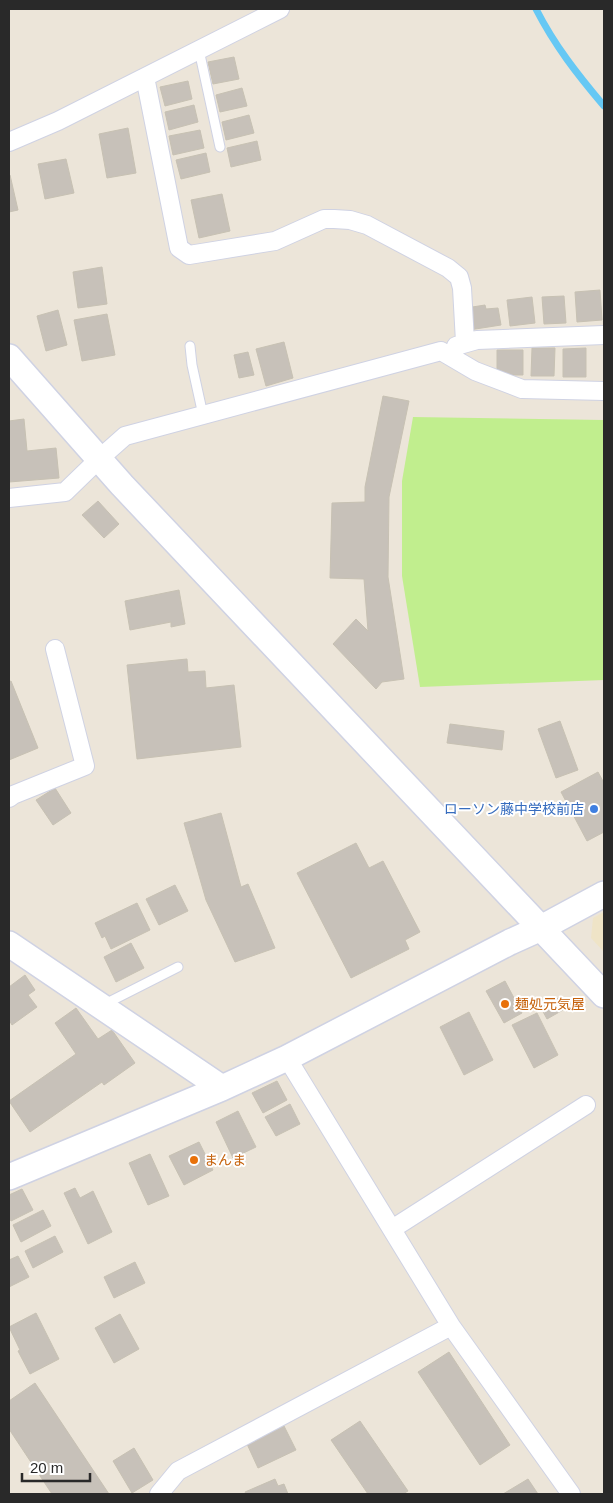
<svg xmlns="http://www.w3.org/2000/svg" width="613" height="1503" font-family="Helvetica,'Noto Sans JP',sans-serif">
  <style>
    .education { fill: #efe4c7 }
    .pitch { fill: #c1ee8e }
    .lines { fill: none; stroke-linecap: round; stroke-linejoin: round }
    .stream { stroke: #66c8f4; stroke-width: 7 }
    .building { fill: #c7c1b9; stroke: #c7c1b3 }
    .lane-casing { stroke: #cfd2e3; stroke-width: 11 }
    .street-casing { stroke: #cfd2e3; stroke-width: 20 }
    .secondary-casing { stroke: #cfd2e3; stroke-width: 28 }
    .lane { stroke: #fff; stroke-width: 9 }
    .street { stroke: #fff; stroke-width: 18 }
    .secondary { stroke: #fff; stroke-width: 25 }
    .shop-dot { fill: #3f7fe0; stroke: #fff; stroke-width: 2 }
    .food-dot { fill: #e8710a; stroke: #fff; stroke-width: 2 }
    .labels { text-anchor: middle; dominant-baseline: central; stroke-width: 4; stroke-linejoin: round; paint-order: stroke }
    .shop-label { font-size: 14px; fill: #366cbe; stroke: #fff; text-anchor: end }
    .food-label { font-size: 14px; fill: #c56008; stroke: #fff; text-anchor: start }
  </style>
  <rect width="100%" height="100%" fill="#ece5d9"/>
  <path class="education" d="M604,912V952L591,938L593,918Z"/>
  <path class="pitch" d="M413,417L604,420V680L420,687L402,576V481Z"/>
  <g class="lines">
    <path class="stream" d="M536,9C555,46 577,74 604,106"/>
  </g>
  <path class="building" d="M234,57L239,79L213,84L208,62Z
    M188,81L192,99L165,106L160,87Z
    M242,88L247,106L220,112L216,95Z
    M194,105L198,122L169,130L165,112Z
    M249,115L254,133L226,140L222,122Z
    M128,128L136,173L107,178L99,134Z
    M200,130L204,148L173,155L169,136Z
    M257,141L261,160L231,167L227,148Z
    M206,153L210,172L181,179L176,160Z
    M66,159L74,193L45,199L38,164Z
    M9,175H10L18,210L9,212Z
    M222,194L230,231L199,238L191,200Z
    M102,267L107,304L78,308L73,272Z
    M600,290L602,320L577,322L575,292Z
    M564,296L566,323L544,324L542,297Z
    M532,297L535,323L510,326L507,300Z
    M485,305L486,309L498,308L501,325L469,330L466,308Z
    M58,310L67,345L46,351L37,316Z
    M107,314L115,355L82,361L74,320Z
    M284,342L293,378L266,386L256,349Z
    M532,348H555L554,376H531Z
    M586,348V377H563V349Z
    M497,350H523V375H497Z
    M248,352L254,375L239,378L234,355Z
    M383,396L409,401L389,497L388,577L404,679L382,682L376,689L333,644L356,619L368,631L364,579L330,578L332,503L365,502V487Z
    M24,419L27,451L56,448L59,478L9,482V421Z
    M98,501L119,524L104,538L82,515Z
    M179,590L185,624L171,627V622L130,630L125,601Z
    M187,659L188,672L205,671L206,688L234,685L241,747L137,759L127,665Z
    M11,681L38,748L9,760V682Z
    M560,721L578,770L556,778L538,729Z
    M450,724L504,731L502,750L447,743Z
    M598,772L604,783V832L587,841L561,792Z
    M55,788L71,813L53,825L36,800Z
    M221,813L241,887L248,884L275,948L235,962L206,900L184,823Z
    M356,843L369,868L383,861L420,932L405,940L409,949L351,978L297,873Z
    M175,885L188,911L159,925L146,899Z
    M137,903L150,930L111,949L105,936L102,938L95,923Z
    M131,943L144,968L116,982L104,957Z
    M25,975L35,990L28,995L37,1007L12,1025L9,1020V987Z
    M505,981L522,1013L504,1023L486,991Z
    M560,997L570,1006L547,1019L541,1008Z
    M76,1008L98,1039L112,1030L135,1063L104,1085L102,1082L30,1132L9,1101L76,1054L55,1023Z
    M469,1012L493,1060L464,1075L440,1027Z
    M537,1013L558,1055L534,1068L512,1025Z
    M277,1081L287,1100L263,1113L252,1093Z
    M290,1104L300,1124L276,1136L265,1117Z
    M238,1111L256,1147L233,1158L216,1122Z
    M199,1142L213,1170L184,1185L169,1156Z
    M150,1154L169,1196L148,1205L129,1163Z
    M75,1188L80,1198L93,1191L112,1232L88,1244L64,1193Z
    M22,1189L33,1210L11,1221L9,1217V1195Z
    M43,1210L51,1226L21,1242L13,1225Z
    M55,1236L63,1252L33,1268L25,1251Z
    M18,1256L29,1277L9,1287V1260Z
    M135,1262L145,1283L114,1298L104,1277Z
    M36,1313L59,1359L30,1374L18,1351L20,1350L9,1327Z
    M120,1314L139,1349L114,1363L95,1328Z
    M449,1352L510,1445L480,1465L418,1372Z
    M35,1383L109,1494H52L9,1429V1401Z
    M360,1421L408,1491L403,1494H368L331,1440Z
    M284,1426L296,1450L258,1468L247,1444Z
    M134,1448L153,1480L132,1493L113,1461Z
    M275,1479L278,1486L284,1484L288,1494H246L245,1492Z
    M528,1479L538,1494H503Z"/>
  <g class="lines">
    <defs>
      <path id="lane" d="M199,50L220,147
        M190,346L192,365L203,415
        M103,1005L178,967"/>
      <path id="street" d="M145,77L179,248L189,255L275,241L324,219H334L350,220L367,225L448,268L459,277L462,288L465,342
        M9,142L58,121L280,9
        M456,346L477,340L604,335
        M9,498L65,492L99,459L125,436L441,351L475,371L522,389L604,391
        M9,798L13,795L85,766L55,649
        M287,1058L451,1326L571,1494
        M392,1229L586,1105
        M159,1494L178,1471L451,1326"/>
      <path id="secondary" d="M9,357L122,485L604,995
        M9,944L222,1088
        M9,1177L222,1088L287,1058L510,942L541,928L604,894"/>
    </defs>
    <use href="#lane" class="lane-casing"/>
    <use href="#street" class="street-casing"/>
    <use href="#secondary" class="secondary-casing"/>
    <use href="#lane" class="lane"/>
    <use href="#street" class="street"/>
    <use href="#secondary" class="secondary"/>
  </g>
  <circle class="shop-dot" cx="594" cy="809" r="5"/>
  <g class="food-dot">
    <circle cx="505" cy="1004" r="5"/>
    <circle cx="194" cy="1160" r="5"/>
  </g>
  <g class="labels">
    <g class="shop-label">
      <text x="584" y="809">ローソン藤中学校前店</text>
    </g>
    <g class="food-label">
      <text x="515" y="1004">麺処元気屋</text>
      <text x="204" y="1160">まんま</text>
    </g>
  </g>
  <rect width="613" height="1503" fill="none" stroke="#292929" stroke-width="20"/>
  <path d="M22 1473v8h68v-8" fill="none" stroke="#292929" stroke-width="2.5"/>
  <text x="30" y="1473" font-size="15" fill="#292929" stroke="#ffffff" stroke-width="4" paint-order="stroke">20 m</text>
</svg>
